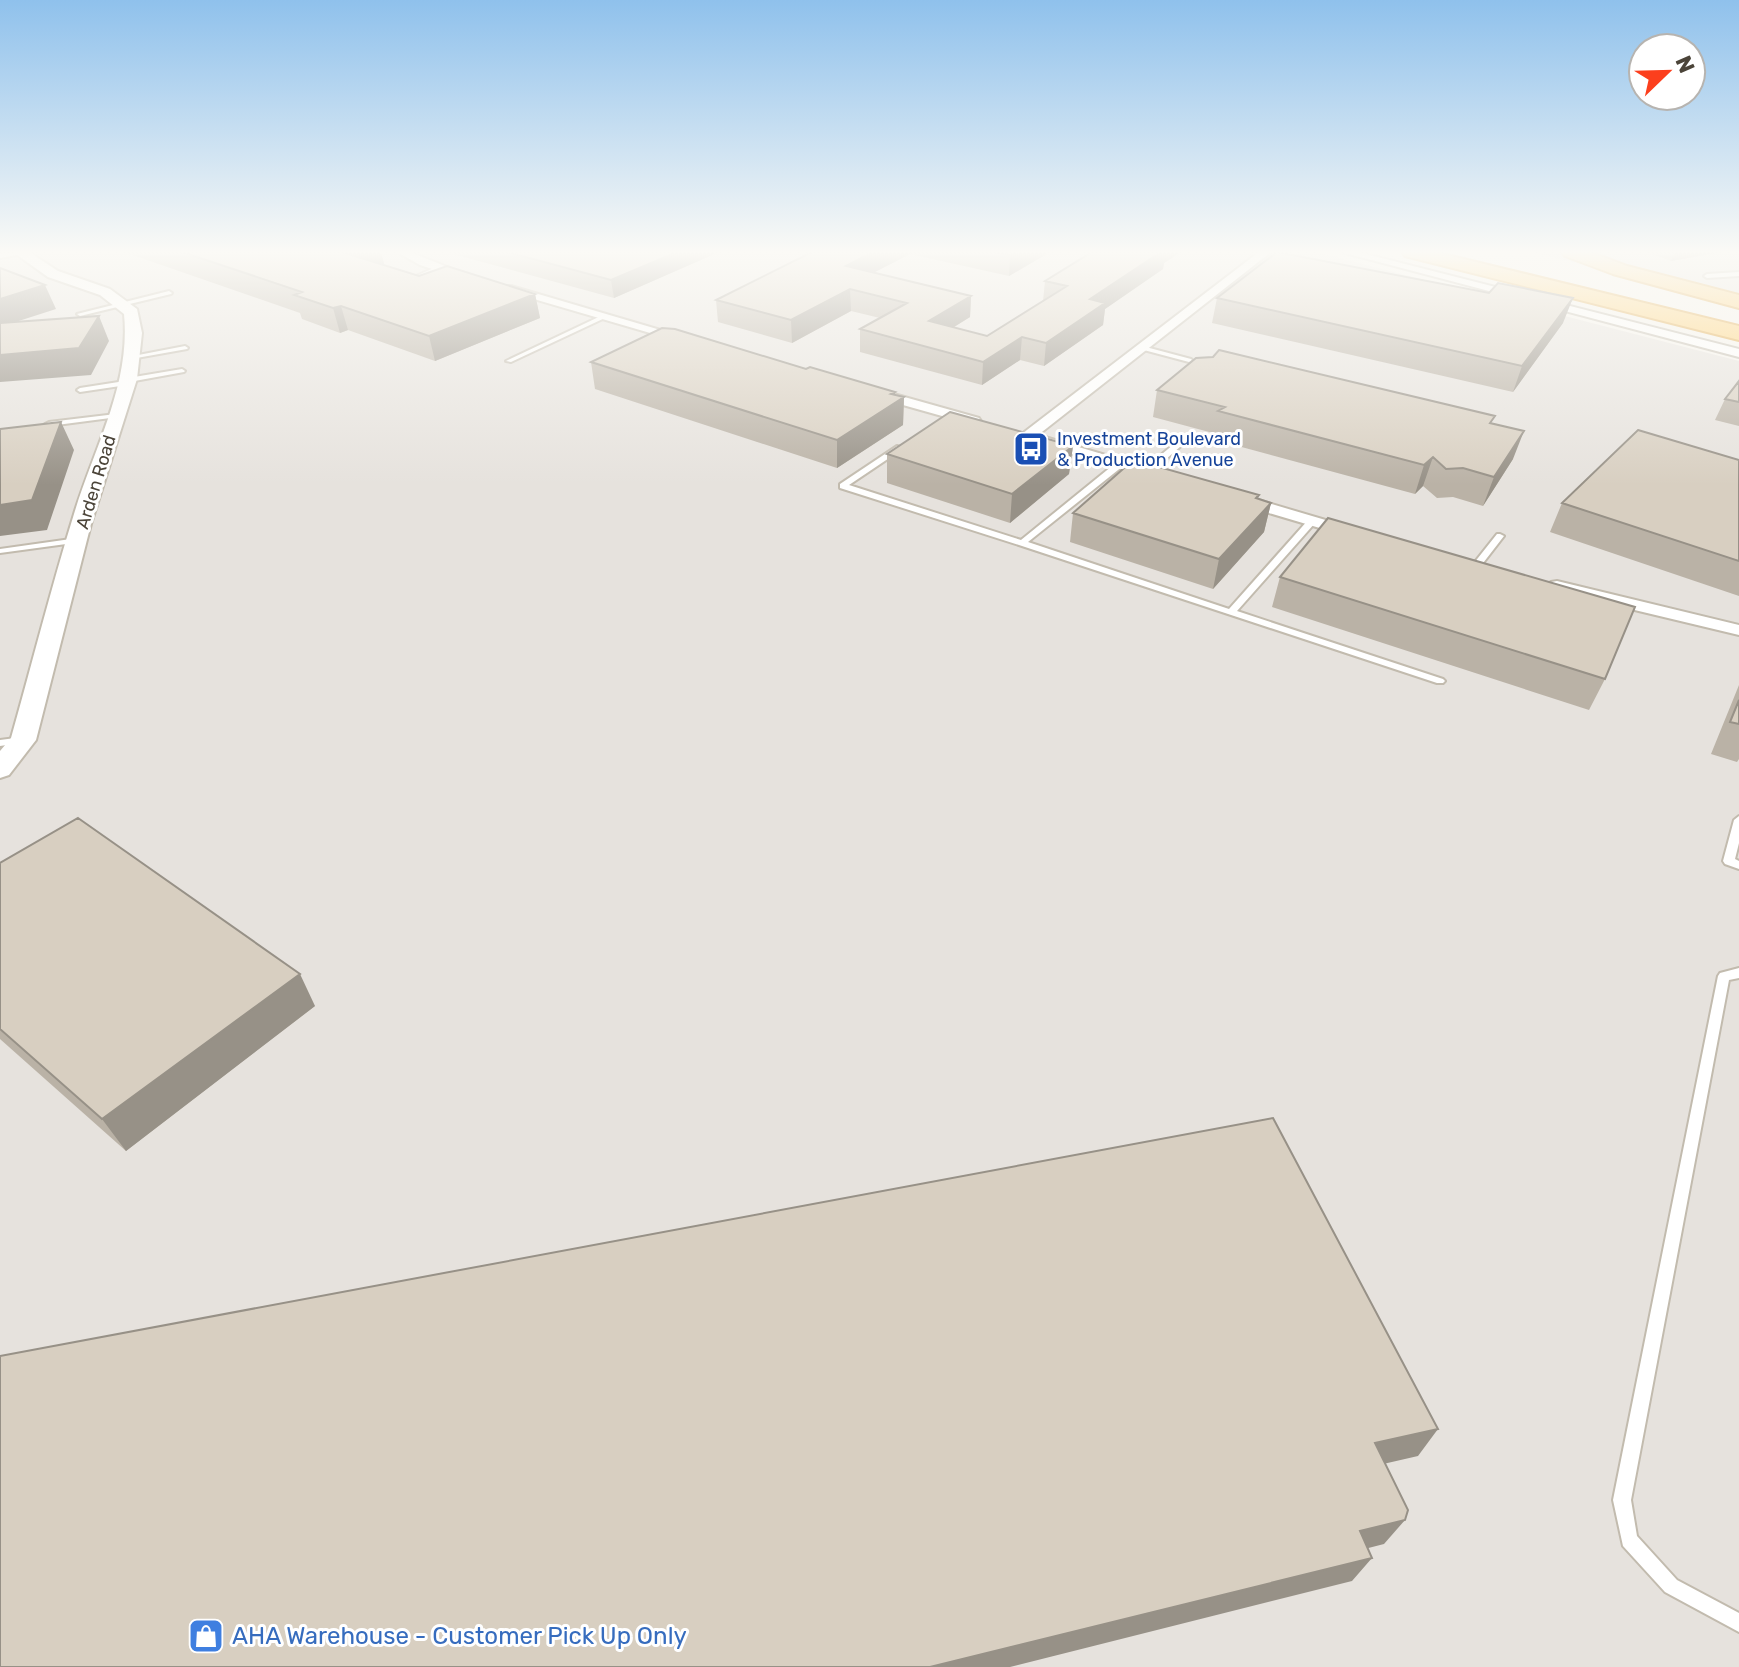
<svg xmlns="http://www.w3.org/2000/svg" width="1739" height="1667" font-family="Rubik,sans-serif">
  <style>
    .industrial { fill: #e6e2dd }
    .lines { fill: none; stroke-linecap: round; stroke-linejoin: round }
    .service-casing { stroke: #c2bbae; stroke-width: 4 }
    .minor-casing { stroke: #c2bbae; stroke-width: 4 }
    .tertiary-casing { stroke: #c2bbae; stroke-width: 4 }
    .motorway-casing { stroke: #e0a43c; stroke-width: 4 }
    .service { fill: #fff; fill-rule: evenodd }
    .minor { fill: #fff; fill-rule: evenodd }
    .tertiary { fill: #fff; fill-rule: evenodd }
    .motorway { fill: #ffcf6e; fill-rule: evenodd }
    .wall { fill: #bab2a6 }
    .shaded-wall { fill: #979187 }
    .building { fill: #d8cfc1; stroke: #979187; stroke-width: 2 }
    .labels { text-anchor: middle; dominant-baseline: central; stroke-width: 6; stroke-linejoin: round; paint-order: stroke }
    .far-transit-label { font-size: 18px; fill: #164399; stroke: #fff; text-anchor: start }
    .far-street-label { font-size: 18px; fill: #4b4439; stroke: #fff }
    .near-shop-label { font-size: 24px; fill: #366cbe; stroke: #fff; text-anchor: start }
  </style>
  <rect width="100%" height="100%" fill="#f6f3ec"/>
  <path class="industrial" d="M0,252H1316L1739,361V1667H0Z
    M1531,252H1739V301Z"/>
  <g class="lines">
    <defs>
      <path id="service" d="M22,252V254L0,258V254Z
        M436,267L441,268L410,282L405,281Z
        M1739,272V276L1707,278L1704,276L1707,274Z
        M169,291L172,293L171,294L80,316L77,314Z
        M605,314L607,315V317L511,362L506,361Z
        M185,346L188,348L187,349L131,359L128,357Z
        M1142,346L1191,359L1192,360L1189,362L1140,349V347Z
        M182,369L185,371L184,372L129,382V384L127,385L80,392L77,390L80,388L125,381L126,379L128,378Z
        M116,414L118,415V417L49,426L45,424L49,422Z
        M1174,444L1181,446L1149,474H1143V470Z
        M897,446L904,448L849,485L1021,540L1117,462H1123V466L1028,542L1229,609L1309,519H1315V523L1237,611L1443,679L1445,681L1443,683H1437L1019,545L840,488V484Z
        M1497,534H1500L1504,536L1480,567H1474V563Z
        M78,538L82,540L81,542L0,553V549Z
        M23,737L28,740L27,742L0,746V740Z
        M1739,816V843L1735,859L1739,861V869L1725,864L1723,861L1734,820Z
        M1739,968V978L1729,980L1631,1500L1637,1536L1677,1580L1739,1613V1632L1665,1592L1623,1546L1613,1500L1718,976L1720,973Z"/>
      <path id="minor" d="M397,252H410L472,277L466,280L420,265Z
        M1259,252H1271L1033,439H1023V433Z
        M1341,252H1358L1739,349V357Z
        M503,286H511L691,339L681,342L503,290Z
        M876,389L979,418L981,421L974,425L871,396L869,393Z
        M1045,437L1159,471L1162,474L1154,479L1040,444V438Z
        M1241,495L1356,529L1358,532L1350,537L1235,503V497Z
        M1557,581L1739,625V635L1551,590L1548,586L1551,582Z"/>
      <path id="tertiary" d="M13,252H29L58,271L110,289L137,309L142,333L137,379L91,524L36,740L9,775L0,778V751L11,738C32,664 51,588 74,514C94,448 131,384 124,314L100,295L48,277Z"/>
      <path id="motorway" d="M1402,252H1435L1739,326V340L1405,256Z
        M1562,252H1590L1627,266L1739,295V308L1613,274L1565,256Z"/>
    </defs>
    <use href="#service" class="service-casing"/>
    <use href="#minor" class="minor-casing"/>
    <use href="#tertiary" class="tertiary-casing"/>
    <use href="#motorway" class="motorway-casing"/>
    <use href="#service" class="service"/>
    <use href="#minor" class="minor"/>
    <use href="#tertiary" class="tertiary"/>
    <use href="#motorway" class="motorway"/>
  </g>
  <path class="wall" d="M124,252H381L384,264L382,265L419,276L535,294L540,318L435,361L348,330L340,333L302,319L300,313Z
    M453,252H719L614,298L453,254Z
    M812,252H1050L1009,276L910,254L874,272L971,296L970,317L954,327L987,336L1043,301L1045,281L1092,252H1181L1164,263L1163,269L1105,309L1103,325L1044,366L1020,360L982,385L860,352V329L880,318L851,311L792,343L718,322L716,300Z
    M1647,252H1721L1671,261Z
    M1217,298L1563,323L1513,392L1212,323Z
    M591,362L806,369L895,392V395L904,397L903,425L837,468L595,389Z
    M1739,381V426L1715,420L1725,399Z
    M1157,390L1492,424L1513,459L1483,506L1453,497L1437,498L1423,486L1415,494L1212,439L1213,433L1153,417Z
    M1073,446L1069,474L1010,523L887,483V454Z
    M1739,460V596L1550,532L1562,503Z
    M1258,499L1271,503L1264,532L1213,589L1070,542L1073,513Z
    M1280,577L1605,679L1589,710L1272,607Z
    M1739,685V759L1737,762L1711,754Z
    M0,863L315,1006L126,1151L0,1039Z"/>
  <path class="shaded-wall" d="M348,252H381L384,264L351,276L345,253Z
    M677,252H719L614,298L611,280Z
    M873,252H910V254L846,287V266Z
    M1017,252H1050L1009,276L1010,255Z
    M1160,252H1181L1164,263L1163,269L1105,309L1103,325L1044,366L1046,343L1090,299Z
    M1675,252H1721L1671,261Z
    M45,285L56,309L0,327V299Z
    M850,289L851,311L792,343L791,320Z
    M535,294L540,318L435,361L429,336Z
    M971,296L970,317L928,343L929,321Z
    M1573,298L1563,323L1513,392L1522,366Z
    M341,306L348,330L340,333L333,308Z
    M99,316L109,341L91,375L0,382V355Z
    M1022,337L1020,360L982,385L983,362Z
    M895,392V403L904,397L903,425L837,468V440Z
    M61,422L74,450L47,530L0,536V505Z
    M1524,431L1513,459L1483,506L1494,477Z
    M1073,446L1069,474L1010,523L1012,494Z
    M1433,457L1423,486L1415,494L1424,465Z
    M1259,495L1253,523L1271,503L1264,532L1213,589L1219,559Z
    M300,974L315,1006L126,1151L102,1119Z
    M1438,1429L1418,1456L1357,1470L1375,1443Z
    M1405,1520L1384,1544L1341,1555L1360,1531Z
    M1372,1558L1352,1581L1010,1667H930Z"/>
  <path class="building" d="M182,252H348L345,253L419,276L447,266L535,294L429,336L341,306L333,308L294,295L302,292Z
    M507,252H677L611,280Z
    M812,252H873L846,266L971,296L929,321L987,336L1067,286L1045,281L1092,252H1161L1090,299L1105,303L1046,343L1022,337L983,362L860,329L907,303L850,289L791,320L716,300Z
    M994,252H1017L1010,255Z
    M1277,252L1489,293L1498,283L1573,298L1522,366L1217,298Z
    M0,268L45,285L0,299Z
    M99,316L79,348L0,355V323Z
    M662,328L675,329L806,369L810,367L895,392L891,394L904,397L837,440L591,362Z
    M1219,350L1495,416L1490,423L1524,431L1494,477L1463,468L1446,469L1433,457L1424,465L1218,411L1225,407L1157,390L1196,358L1213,357Z
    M1739,381V402L1725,399Z
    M950,412L1073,446L1012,494L887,454Z
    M61,422L32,500L0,505V429Z
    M1638,430L1739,460V561L1562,503Z
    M1131,462L1142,466L1145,463L1259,495L1256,498L1271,503L1219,559L1073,513Z
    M1328,518L1635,607L1605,679L1280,577Z
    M1739,700V724L1730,722Z
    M78,818L300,974L102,1119L0,1029V863Z
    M1273,1118L1438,1429L1375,1443L1408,1510L1405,1520L1360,1531L1372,1558L930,1667H0V1356Z"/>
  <linearGradient id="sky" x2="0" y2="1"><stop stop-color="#8fc1ec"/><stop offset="0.52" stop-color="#fbfaf6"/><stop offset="1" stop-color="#fbfaf6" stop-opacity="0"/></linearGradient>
  <rect width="1739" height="485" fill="url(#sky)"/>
  <defs>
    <symbol id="bus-square" viewBox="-11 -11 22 22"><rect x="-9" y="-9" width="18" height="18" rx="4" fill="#1a4fb4" stroke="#fff"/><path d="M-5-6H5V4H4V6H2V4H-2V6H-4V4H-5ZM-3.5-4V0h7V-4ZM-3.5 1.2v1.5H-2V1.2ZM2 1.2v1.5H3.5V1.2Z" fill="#fff"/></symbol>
    <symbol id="shop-square" viewBox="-11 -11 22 22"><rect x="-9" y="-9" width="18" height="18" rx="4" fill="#3f7fe0" stroke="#fff"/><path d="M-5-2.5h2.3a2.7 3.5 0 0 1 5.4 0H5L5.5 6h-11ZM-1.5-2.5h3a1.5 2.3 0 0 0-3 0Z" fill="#fff"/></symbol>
  </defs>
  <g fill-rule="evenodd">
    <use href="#bus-square" x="1011" y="429" width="40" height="40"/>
    <use href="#shop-square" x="186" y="1616" width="40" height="40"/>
  </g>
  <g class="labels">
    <g class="far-transit-label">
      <text x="1057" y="439">Investment Boulevard<tspan x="1057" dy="21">&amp; Production Avenue</tspan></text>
    </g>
    <g class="far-street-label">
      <text transform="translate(96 482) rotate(-73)">Arden Road</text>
    </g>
    <g class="near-shop-label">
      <text x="232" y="1636">AHA Warehouse - Customer Pick Up Only</text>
    </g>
  </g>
  <g transform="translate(1667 72) rotate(67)"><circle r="38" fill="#ffffff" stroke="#b7b4b0" stroke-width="2"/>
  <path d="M0-6L14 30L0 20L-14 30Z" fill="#fc3f1d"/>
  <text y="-12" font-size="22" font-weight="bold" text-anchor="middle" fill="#4b4439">N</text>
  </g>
</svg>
